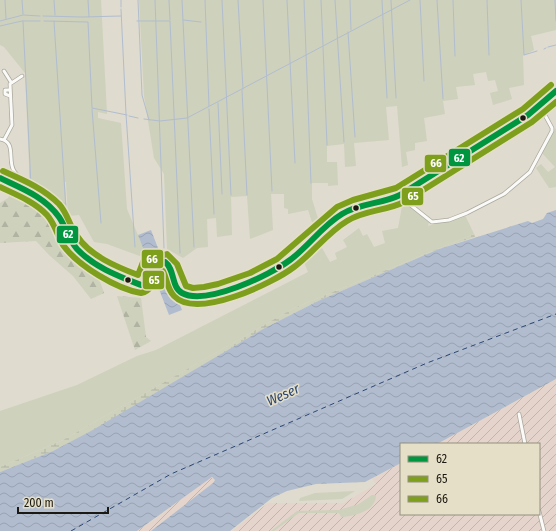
<svg xmlns="http://www.w3.org/2000/svg" width="556" height="531" font-family="'Fira Sans Condensed',sans-serif">
  <style>
    .industrial { fill: url(#industrial-furrows) }
    .green { fill: #ced1bc }
    .forest { fill: url(#forest-firs) }
    .wetland { fill: url(#wetland-marsh) }
    .water { fill: url(#water-waves) }
    .lines { fill: none; stroke-linecap: round; stroke-linejoin: round }
    .stream { stroke: #b1bdcf; stroke-width: 1 }
    .ferry { stroke: #2d4772; stroke-width: 1; stroke-dasharray: 5 4; stroke-linecap: butt }
    .minor-casing { stroke: #aba89e; stroke-width: 4.5 }
    .minor { stroke: #fafaf8; stroke-width: 3 }
    .bus-1-casing { stroke: #e5dfc8; stroke-width: 9 }
    .bus-2-casing { stroke: #e5dfc8; stroke-width: 9 }
    .bus-3-casing { stroke: #e5dfc8; stroke-width: 9 }
    .bus-1 { stroke: #009640; stroke-width: 6 }
    .bus-2 { stroke: #7d9f1c; stroke-width: 6 }
    .bus-3 { stroke: #7d9f1c; stroke-width: 6 }
    .bus-dot { fill: #1b1911; stroke: #e5dfc8; stroke-width: 1.5 }
    .labels { text-anchor: middle; dominant-baseline: central; stroke-width: 3; stroke-linejoin: round; paint-order: stroke }
    .water-label { font-size: 14px; font-style: italic; fill: #2d4772; stroke: #e5dfc8 }
    .line-badge { stroke: #e5dfc8; stroke-width: 1.5 }
    .badge-label { font-size: 11px; text-anchor: middle; font-weight: bold; fill: #fff }
  </style>
  <defs>
    <pattern id="industrial-furrows" width="10" height="10" patternUnits="userSpaceOnUse"><rect width="10" height="10" fill="#e4d4cb"/><path d="M-1 1l2-2M0 10L10 0M9 11l2-2" fill="none" stroke="#c3b5ad"/></pattern>
    <pattern id="forest-firs" width="22" height="20" patternUnits="userSpaceOnUse"><rect width="22" height="20" fill="#ced1bc"/><path d="M5 1l3.5 6h-7zM16 11l3.5 6h-7z" fill="#b0b3a1"/></pattern>
    <pattern id="wetland-marsh" width="20" height="14" patternUnits="userSpaceOnUse"><rect width="20" height="14" fill="#ced1bc"/><path d="M1 5h8M5 5V1M11 12h8M15 12V8" fill="none" stroke="#b0b3a1"/></pattern>
    <pattern id="water-waves" width="16" height="10" patternUnits="userSpaceOnUse"><rect width="16" height="10" fill="#b1bdcf"/><path d="M0 5q4-4 8 0t8 0" fill="none" stroke="#98a2b1"/></pattern>
  </defs>
  <rect width="100%" height="100%" fill="#dfdbce"/>
  <path class="industrial" d="M556,379V531H232L268,503H344L376,484L372,479L401,463V514H539V444H437Z
    M210,477L214,479L213,483L151,531H137L158,517Z"/>
  <path class="green" d="M0,0H101L107,114L98,112V118L121,123L127,209L148,259L107,244L94,242L79,215L68,216L66,182H65L67,216L63,221L50,204L28,189L26,180L29,178V164L25,73L4,47L0,45Z
    M139,0H556V30L531,36L534,50L523,56L524,85L509,88L512,99L493,105L490,93L498,91L495,80L488,81L486,72L473,74L475,85L456,87L458,99L443,101L445,114L424,118L427,141L415,143V150L406,152L408,165L402,167L397,106L386,107L389,140L354,143L356,166L345,167L344,144L327,146V162H337L338,185L328,186V183H312V199L320,225L314,228L308,210L288,214V209L284,208V194H271L273,230L250,239L247,196L231,197L232,235L217,237L216,218L207,219L208,247L197,248L183,258L167,249L164,174L154,158L144,96Z
    M556,128V187L549,188L536,168L541,164L548,172L555,167L541,152Z
    M403,201L429,222L428,226L465,215L474,234L294,308L63,440L0,467V411L77,385L137,356L156,350L308,272L301,255L314,243L317,250L322,248L330,262L337,259L335,253L347,247L343,240L359,228L363,236L367,234L374,247L385,243L382,231L398,228Z
    M355,491L342,499L299,501L300,498L315,493Z
    M372,495H376C376,511 355,516 341,517L339,513H299L274,531H271L297,511L339,510L359,504Z"/>
  <path class="forest" d="M15,187C29,194 60,209 62,228C62,232 60,236 59,240C79,260 96,264 104,293L91,299L73,276L49,255L36,241L0,243V203L8,198Z
    M117,296L141,298L146,337L151,341L135,350Z"/>
  <path class="wetland" d="M474,234L475,237L439,249L318,301L263,329L92,432L53,451L0,472V467L63,440L294,308Z"/>
  <path class="water" d="M556,210V379L437,444H401V463L365,482L316,484L287,491L272,498L230,531H151L213,483L215,480L212,477L137,531H0V472L53,451L91,431L263,329L318,301L439,249L528,221L532,223L543,219L547,213Z
    M151,230L182,310L169,315L138,235Z"/>
  <g class="lines">
    <path class="stream" d="M5,0L6,19
      M22,0L23,14
      M54,0L55,15
      M88,0L89,17
      M121,0V7
      M138,0L142,95L149,120
      M155,0L164,248
      M169,0L170,20
      M182,0L194,247
      M205,0L209,106
      M222,0L231,195
      M238,0L243,89
      M263,0L272,191
      M287,0L295,163
      M304,0L311,183
      M321,0L323,45
      M335,0L344,142
      M350,0L351,30
      M382,0L387,98
      M391,0L396,98
      M420,0L424,81
      M437,0L443,99
      M453,0L455,56
      M487,0L489,55
      M521,0L524,55L537,51
      M555,0L556,21
      M121,9L126,114L135,247
      M43,16L82,17L121,16
      M183,20L201,22
      M0,21L23,15L40,16
      M23,21L31,186L66,204
      M44,21L88,22L92,108L127,115
      M54,21L66,210
      M137,21H170L180,253
      M0,26L22,21H40
      M348,32L355,137
      M323,46L327,145
      M548,47L556,45
      M544,49L546,48
      M242,90L247,195
      M218,103L222,194
      M92,109L101,223
      M209,109L214,214
      M129,116L138,118
      M144,119L160,121L187,118L410,0"/>
    <path class="ferry" d="M71,531L171,474L427,363L556,314"/>
    <defs>
      <path id="minor" d="M4,71L11,82
        M10,90H5V94L10,96
        M0,139C17,142 7,160 14,171C20,180 25,176 26,191
        M4,140L12,125L10,84L22,76
        M0,178C21,188 45,197 59,217C64,224 65,234 71,242C87,263 117,276 141,285L145,281L148,268L165,262C176,267 171,286 182,293C202,306 272,274 290,260C308,246 323,226 342,214C359,203 382,205 400,195L528,115L556,91
        M400,195L403,199L432,222L449,220L467,213L504,194L530,172L552,131V128L540,106
        M519,414L525,444
        M539,511L544,531"/>
    </defs>
    <use href="#minor" class="minor-casing"/>
    <use href="#minor" class="minor"/>
    <defs>
      <path id="bus-1" d="M0,178C21,188 45,197 59,217C66,227 68,239 77,249C94,267 118,276 141,285
        M165,262C175,269 171,287 182,293C206,306 270,275 290,260C309,246 322,226 342,214C360,203 382,204 400,195L528,115L556,91"/>
      <path id="bus-2" d="M0,187C17,195 35,202 47,215C55,224 57,235 63,245C78,266 117,289 141,293C151,291 153,283 155,274L163,271C167,279 167,289 174,296C197,320 273,283 294,267C313,253 327,233 347,221C364,210 386,211 404,202L532,122L556,102"/>
      <path id="bus-3" d="M3,171C23,180 43,188 59,204C68,214 69,225 77,236C90,256 117,267 138,275L143,262L167,254L177,264L186,286L193,288L204,287L218,284L250,273L277,259L337,207L353,200L396,188L523,109L551,85"/>
    </defs>
    <use href="#bus-1" class="bus-1-casing"/>
    <use href="#bus-2" class="bus-2-casing"/>
    <use href="#bus-3" class="bus-3-casing"/>
    <use href="#bus-1" class="bus-1"/>
    <use href="#bus-2" class="bus-2"/>
    <use href="#bus-3" class="bus-3"/>
  </g>
  <g class="bus-dot">
    <circle cx="523" cy="118" r="3.5"/>
    <circle cx="356" cy="208" r="3.5"/>
    <circle cx="279" cy="267" r="3.5"/>
    <circle cx="128" cy="280" r="3.5"/>
  </g>
  <g class="labels">
    <g class="water-label">
      <text transform="translate(283 395) rotate(-24)">Weser</text>
    </g>
  </g>
  <g class="line-badge">
    <rect x="448" y="148" width="23" height="19" rx="4" fill="#009640"/>
    <rect x="424" y="154" width="23" height="19" rx="4" fill="#7d9f1c"/>
    <rect x="401" y="187" width="23" height="19" rx="4" fill="#7d9f1c"/>
    <rect x="56" y="225" width="23" height="19" rx="4" fill="#009640"/>
    <rect x="141" y="249" width="23" height="20" rx="4" fill="#7d9f1c"/>
    <rect x="142" y="270" width="23" height="20" rx="4" fill="#7d9f1c"/>
  </g>
  <g class="badge-label">
    <text x="459" y="162">62</text>
    <text x="436" y="167">66</text>
    <text x="413" y="200">65</text>
    <text x="68" y="238">62</text>
    <text x="152" y="263">66</text>
    <text x="154" y="284">65</text>
  </g>
  <rect x="400" y="443" width="140" height="72" fill="#e5dfc8" stroke="#94907f"/>
  <rect x="408" y="456" width="20" height="6" fill="#009640" stroke="#94907f"/>
  <text x="436" y="463" font-size="12" fill="#1b1911">62</text>
  <rect x="408" y="476" width="20" height="6" fill="#7d9f1c" stroke="#94907f"/>
  <text x="436" y="483" font-size="12" fill="#1b1911">65</text>
  <rect x="408" y="496" width="20" height="6" fill="#7d9f1c" stroke="#94907f"/>
  <text x="436" y="503" font-size="12" fill="#1b1911">66</text>
  <path d="M18 507v6h90v-6" fill="none" stroke="#1b1911" stroke-width="2"/>
  <text x="24" y="507" font-size="12" fill="#1b1911" stroke="#e5dfc8" stroke-width="3" paint-order="stroke">200 m</text>
</svg>
